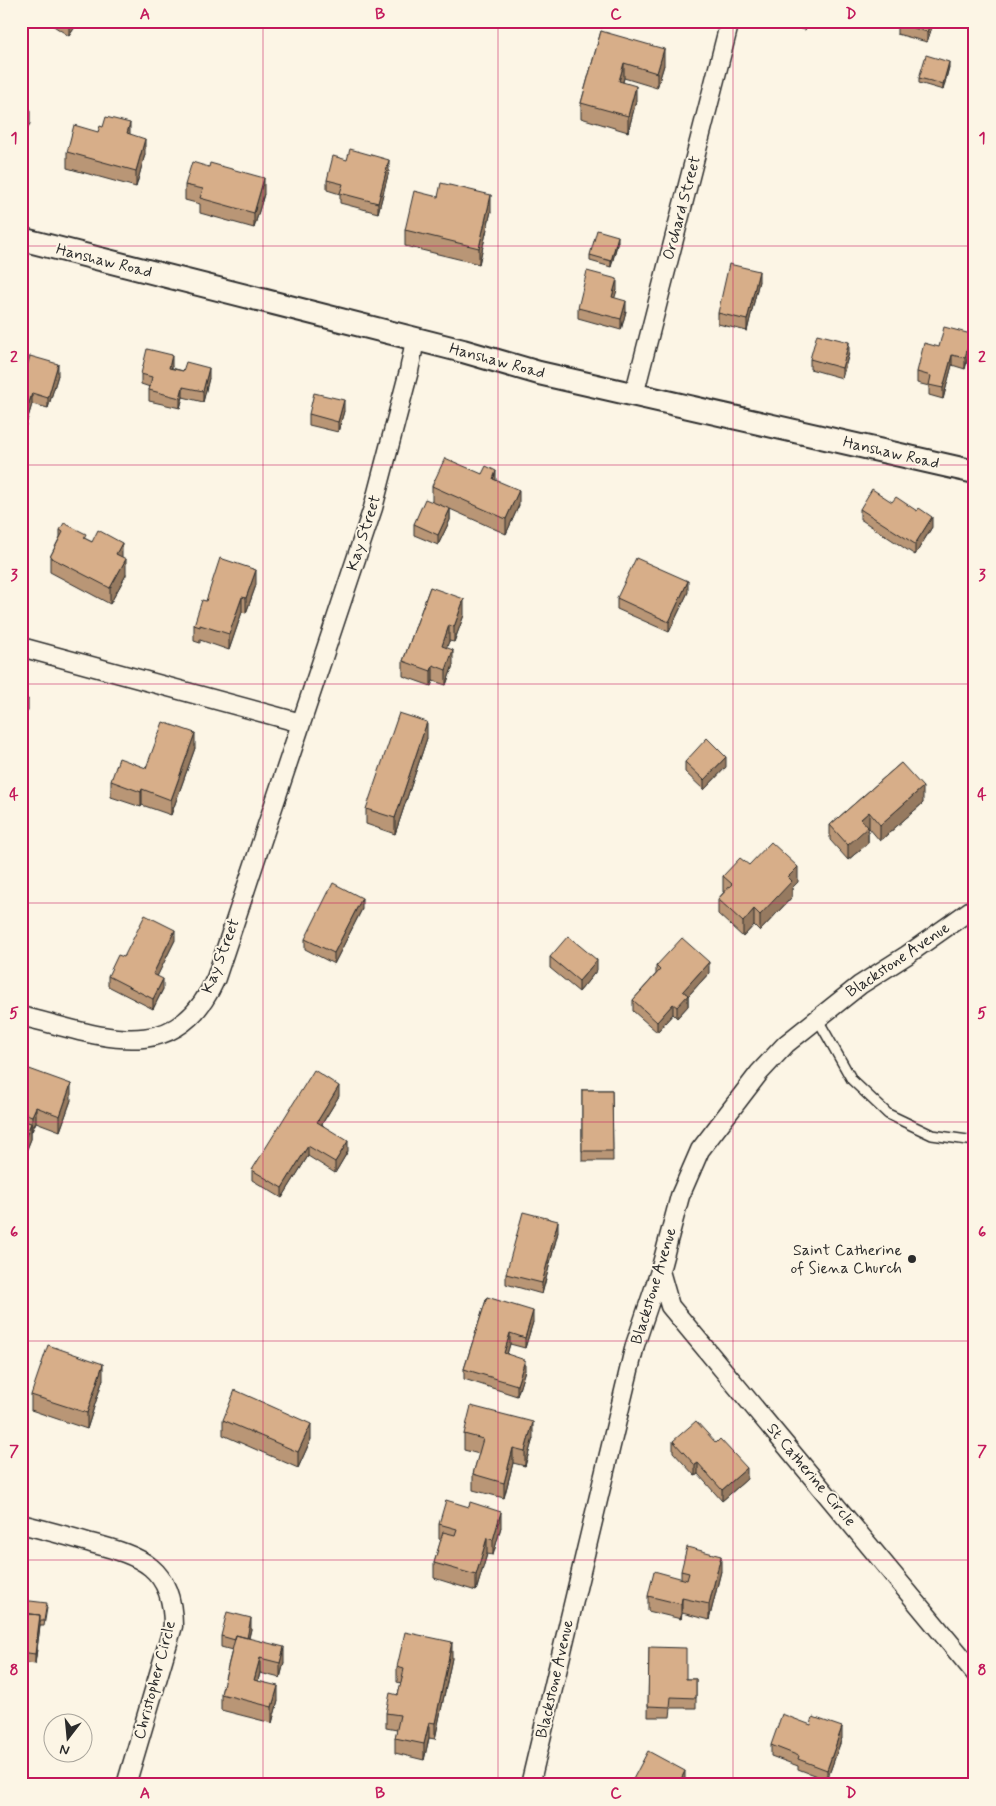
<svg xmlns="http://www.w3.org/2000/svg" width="996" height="1806" font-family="Mynerve,sans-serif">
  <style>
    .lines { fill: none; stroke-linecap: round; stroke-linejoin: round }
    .service-casing { stroke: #2b2b2b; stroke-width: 12 }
    .minor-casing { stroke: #2b2b2b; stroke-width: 21 }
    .tertiary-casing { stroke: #2b2b2b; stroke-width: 26 }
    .service { stroke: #fcf5e5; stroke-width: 9 }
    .minor { stroke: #fcf5e5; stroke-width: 18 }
    .tertiary { stroke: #fcf5e5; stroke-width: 22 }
    .wall { fill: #b99676; stroke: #2b2b2b }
    .shaded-wall { fill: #967a60; stroke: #2b2b2b }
    .building { fill: #d7ae89; stroke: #2b2b2b }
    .grid { fill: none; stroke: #c2185b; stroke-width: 1; stroke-opacity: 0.55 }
    .poi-dot { fill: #2b2b2b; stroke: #fcf5e5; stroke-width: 2 }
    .labels { text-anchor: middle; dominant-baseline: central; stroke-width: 4; stroke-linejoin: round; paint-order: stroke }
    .street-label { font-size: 16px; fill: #2b2b2b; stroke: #fcf5e5 }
    .poi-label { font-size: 16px; fill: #2b2b2b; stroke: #fcf5e5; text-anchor: end }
    .neatline { fill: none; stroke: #c2185b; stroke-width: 2 }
    .grid-label { font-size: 16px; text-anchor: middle; font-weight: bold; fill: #c2185b }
  </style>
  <rect width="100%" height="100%" fill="#fcf5e5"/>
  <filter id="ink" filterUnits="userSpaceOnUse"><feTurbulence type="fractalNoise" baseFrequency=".02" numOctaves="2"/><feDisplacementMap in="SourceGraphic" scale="10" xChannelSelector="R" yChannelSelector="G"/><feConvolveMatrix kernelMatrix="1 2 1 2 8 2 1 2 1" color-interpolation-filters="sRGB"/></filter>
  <g filter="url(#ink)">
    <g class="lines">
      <defs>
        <path id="service" d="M817,1018L852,1080L888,1114L932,1135L975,1141"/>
        <path id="minor" d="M634,395L730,21
          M21,647L301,723
          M21,1016C97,1034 175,1071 216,978L373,508L409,371L415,340
          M660,1271L670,1306L975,1673
          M21,1524C45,1530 68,1536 91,1543C141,1556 173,1567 173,1626L126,1785
          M530,1785L635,1345L660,1271L680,1196L700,1150L759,1073L786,1044L860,985L907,955L975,907"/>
        <path id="tertiary" d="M21,239L463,351L539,373L975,472"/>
      </defs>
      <use href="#service" class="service-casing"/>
      <use href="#minor" class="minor-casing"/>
      <use href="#tertiary" class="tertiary-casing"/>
      <use href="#service" class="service"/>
      <use href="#minor" class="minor"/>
      <use href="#tertiary" class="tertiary"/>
    </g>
    <path class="wall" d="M46,21H79L69,36Z
      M784,21H808L805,30L784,23Z
      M934,21L927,42L897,34V23Z
      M601,31L664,65L657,88L624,78L623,82L636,101L628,132L581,118V103Z
      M949,67L943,90L919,83V78Z
      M98,132L130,134L145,154L136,187L67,168V152Z
      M389,171L378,213L340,203V194L327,190V180Z
      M185,185L264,194L254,228L200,213V204L185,200Z
      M491,211L479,264L405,246V230Z
      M618,241L611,267L590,261V255Z
      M759,281L747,331L718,324V313Z
      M617,290L614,298L626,311L621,330L578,318V308Z
      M971,344L965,369L952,365L943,399L929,395V386L917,383V372L939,347Z
      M849,353L842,378L810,369V359Z
      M172,366V368L209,378L203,402L183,397L180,408L149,401V390L150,387L141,384V374Z
      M58,375L48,408L32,404L21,441V387Z
      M344,411L338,432L309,425V414Z
      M482,474L496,480L519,505L506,534L450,509V520L438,545L414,535V524L432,501V486Z
      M860,509L932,527L915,555L860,519Z
      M60,530L86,539L122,557L126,575L110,604L50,572V557L60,537Z
      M256,585L246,613L242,612L229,650L200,640V643L194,641V625L206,601Z
      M430,587L464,615L454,642L449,641L446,648L453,665L446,685L433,681L431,686L403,676V661Z
      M688,592L669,632L617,609V598Z
      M427,738L395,834L366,824V809Z
      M195,748L171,815L142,805L141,807L111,797V781L146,768Z
      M685,762L726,767L704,790L685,772Z
      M901,763L923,803L880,841L869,828L868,829V843L848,860L830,840V825Z
      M749,865L798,882L792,888V897L760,931L754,925L743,937L718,914V899L724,892H723V876Z
      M362,909L334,964L305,949V939Z
      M175,940L157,976L163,989L153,1009L108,986V976L124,957Z
      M550,957L597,970L579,992L550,968Z
      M656,966L709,973L688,996V1006L677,1018L673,1014L657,1032L633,1011V1000L656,974Z
      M21,1066L71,1100L60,1131L36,1122L32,1131H31V1139L21,1164Z
      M582,1090H612L613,1161H582Z
      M339,1096L322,1124L348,1151L335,1173L308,1156L282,1198L252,1180V1170Z
      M558,1232L542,1294L506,1284V1274Z
      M487,1297L533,1322L525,1348L510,1344L507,1354L525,1370L517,1396L464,1379V1369Z
      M103,1379L87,1429L31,1410V1395Z
      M223,1420L311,1439L298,1468L223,1435Z
      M464,1434L533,1438L525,1466L513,1463L504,1498L473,1490V1474L479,1454L464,1450Z
      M673,1441L747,1479L722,1501L698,1474L695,1476L673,1452Z
      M439,1524L501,1527L493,1555L487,1554L476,1591L434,1578V1563L441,1540L439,1539Z
      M681,1571H721L709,1620L682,1613L681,1619L648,1611V1596L681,1578Z
      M21,1603L47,1608L44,1626H40L35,1664L21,1662Z
      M251,1629L249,1638L284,1662L280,1678L260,1673L258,1681L278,1701L272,1723L221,1710V1694L232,1650L221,1647V1636Z
      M649,1647L686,1679H696V1708H671L670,1717H648Z
      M452,1658L435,1739L429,1738L424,1760L395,1753V1738L397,1730L386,1728V1713L398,1695L401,1683L397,1682V1667Z
      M842,1738L827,1780L798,1769V1766L771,1756V1745Z"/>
    <path class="shaded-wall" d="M72,21H79L69,36V26Z
      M805,21H808L805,30Z
      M931,21H934L927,42V32Z
      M664,49V65L657,88V73Z
      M949,62V67L943,90V84Z
      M624,63V78L619,96V81Z
      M636,86V101L628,132V116Z
      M30,109V124L21,137V122Z
      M130,123V138L127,133Z
      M145,139V154L136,187V171Z
      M389,160V171L378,213V203Z
      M264,178V194L254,228V213Z
      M491,195V211L479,264V248Z
      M618,236V241L611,267V261Z
      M759,271V281L747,331V320Z
      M617,279V290L612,307V297Z
      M626,301V311L621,330V319Z
      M971,334V344L965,369V358Z
      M849,342V353L842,378V368Z
      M172,355V366L169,378V368Z
      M952,355V365L943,399V388Z
      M58,364V375L48,408V398Z
      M209,368V378L203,402V391Z
      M183,387V397L180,408V398Z
      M32,393V404L21,441V430Z
      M344,400V411L338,432V422Z
      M496,471V486L493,479Z
      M519,490V505L506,534V519Z
      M450,509V520L438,545V535Z
      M932,517V527L915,555V544Z
      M122,543V558L116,554Z
      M126,559V575L110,604V588Z
      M256,570V585L246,613V598Z
      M688,581V592L669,632V622Z
      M242,597V612L229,650V634Z
      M464,599V615L454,642V627Z
      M449,625V641L442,661V646Z
      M453,650V665L446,685V670Z
      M433,665V681L431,686V671Z
      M28,699V710L21,722V711Z
      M427,722V738L395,834V818Z
      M195,733V748L171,815V800Z
      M726,757V767L704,790V780Z
      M923,787V803L880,841V825Z
      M142,789V805L141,807V792Z
      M869,812V828L868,829V843L848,860V845L861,819Z
      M798,867V882L792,888V897L760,931V915L788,877Z
      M362,898V909L334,964V953Z
      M754,909V925L743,937V922Z
      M175,930V940L153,985V974Z
      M597,960V970L579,992V981Z
      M709,962V973L688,996V1006L677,1018V1007L683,991Z
      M163,979V989L153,1009V999Z
      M673,1004V1014L657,1032V1022Z
      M71,1084V1100L60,1131V1116Z
      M339,1086V1096L317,1132V1122Z
      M36,1107V1122L32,1131V1116Z
      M31,1123V1139L21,1164V1148Z
      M348,1141V1151L335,1173V1162Z
      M308,1146V1156L282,1198V1188Z
      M558,1221V1232L542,1294V1283Z
      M533,1311V1322L525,1348V1338Z
      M510,1333V1344L504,1364V1353Z
      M525,1360V1370L517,1396V1385Z
      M103,1364V1379L87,1429V1413Z
      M533,1422V1438L525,1466V1451Z
      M311,1424V1439L298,1468V1452Z
      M513,1448V1463L504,1498V1483Z
      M698,1463V1474L695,1476V1465Z
      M747,1468V1479L722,1501V1490Z
      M501,1512V1527L493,1555V1540Z
      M487,1538V1554L476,1591V1575Z
      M721,1556V1571L709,1620V1604Z
      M682,1598V1613L681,1619V1604Z
      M40,1615V1626L35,1664V1654Z
      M251,1618V1629L245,1653V1642Z
      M452,1642V1658L435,1739V1723Z
      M284,1647V1662L280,1678V1663Z
      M260,1658V1673L254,1695V1680Z
      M278,1686V1701L272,1723V1707Z
      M429,1722V1738L424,1760V1744Z
      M842,1727V1738L827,1780V1770Z
      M685,1771V1782L684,1785H678Z"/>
    <path class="building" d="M62,21H72L69,26Z
      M898,21H931L927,32L897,23Z
      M601,31L664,49L657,73L624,63L619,81L636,86L628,116L581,103Z
      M926,55L949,62L943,84L919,78Z
      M21,103L30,109L21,122Z
      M106,117L130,123L127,133L145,139L136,171L67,152L74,125L98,132L100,126L103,127Z
      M350,149L389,160L378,203L340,193L343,184L327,180L333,156L347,160Z
      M192,162L209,167L210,163L264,178L254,213L200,198L203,189L185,185Z
      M441,183L491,195L479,248L405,230L414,191L438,197Z
      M597,230L618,236L611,261L590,255Z
      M729,264L759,271L747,320L718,313Z
      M587,271L617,279L612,297L626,301L621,319L578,308Z
      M944,327L971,334L965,358L952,355L943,388L929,385L931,376L917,372L924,343L939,347Z
      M817,334L849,342L842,368L810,359Z
      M147,349L172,355L169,368L183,371L186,362L209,368L203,391L183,387L180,398L149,390L152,377L141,374Z
      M30,356L58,364L48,398L32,393L21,430V387Z
      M314,393L344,400L338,422L309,414Z
      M445,458L482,474L486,466L496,471L493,479L519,490L506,519L432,486Z
      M872,489L892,502L896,497L917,511L919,508L932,517L915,544L860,509Z
      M425,499L450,509L438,535L414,524Z
      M64,523L86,534L84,538L92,542L98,530L122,543L116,554L126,559L110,588L50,557L63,532L60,530Z
      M220,558L256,570L246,598L242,597L229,634L200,625V627L194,625L202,600L206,601Z
      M636,558L688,581L669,622L617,598Z
      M430,587L464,599L454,627L449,625L442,646L453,650L446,670L433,665L431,671L403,661Z
      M21,696L28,699L21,711Z
      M399,713L427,722L395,818L366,809Z
      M163,722L195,733L171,800L142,789L141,792L111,781L119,758L146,768Z
      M707,738L726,757L704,780L685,762Z
      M901,763L923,787L880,825L869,812L861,819L868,827L848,845L830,825Z
      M771,842L798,867L788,877L792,881L760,915L754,909L743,922L718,899L732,884L723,876L740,858L749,865Z
      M333,883L362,898L334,953L305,939Z
      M145,915L175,930L153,974L163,979L153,999L108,976L118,955L124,957Z
      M568,936L597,960L579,981L550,957Z
      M682,938L709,962L683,991L688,995L677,1007L673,1004L657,1022L633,1000L660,970L656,966Z
      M21,1066L71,1084L60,1116L36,1107L32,1116L21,1112Z
      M314,1070L339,1086L317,1122L348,1141L335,1162L308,1146L282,1188L252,1170Z
      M582,1090H612L613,1151H582Z
      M21,1120L31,1123L21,1148Z
      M523,1212L558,1221L542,1283L506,1274Z
      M487,1297L533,1311L525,1338L510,1333L504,1353L525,1360L517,1385L464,1369Z
      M48,1345L103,1364L87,1413L31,1395Z
      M235,1390L311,1424L298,1452L223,1420Z
      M471,1406L533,1422L525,1451L513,1448L504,1483L473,1474L483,1439L464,1434Z
      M696,1421L716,1443L720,1439L747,1468L722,1490L698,1463L695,1465L673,1441Z
      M446,1500L469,1507L470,1502L501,1512L493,1540L487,1538L476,1575L434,1563L443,1532L455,1535L457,1529L439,1524Z
      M687,1547L721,1556L709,1604L682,1598L681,1604L648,1596L654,1571L687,1580L689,1573L681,1571Z
      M22,1600L47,1603L44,1621H40V1615L21,1613Z
      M227,1612L251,1618L247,1638L236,1635L235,1640L221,1636Z
      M21,1613L40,1615L35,1654L21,1652Z
      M405,1632L452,1642L435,1723L429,1722L424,1744L395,1738L400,1715L386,1713L390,1693L398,1695L404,1669L397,1667Z
      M236,1635L284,1647L280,1663L260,1658L254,1680L278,1686L272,1707L221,1694Z
      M649,1647L686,1648V1679H696V1698L671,1697L670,1707L648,1706Z
      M782,1714L811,1725L813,1717L842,1727L827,1770L798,1759L799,1756L771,1745Z
      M648,1751L685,1771L678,1785H630Z"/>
  </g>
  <path class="grid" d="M263,21V1785M498,21V1785M733,21V1785M21,246H975M21,465H975M21,684H975M21,903H975M21,1122H975M21,1341H975M21,1560H975"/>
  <circle class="poi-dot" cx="912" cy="1259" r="5"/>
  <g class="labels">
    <g class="street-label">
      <text transform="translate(682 208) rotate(-75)">Orchard Street</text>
      <text transform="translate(104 261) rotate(14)">Hanshaw Road</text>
      <text transform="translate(497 361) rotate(15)">Hanshaw Road</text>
      <text transform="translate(891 453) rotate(13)">Hanshaw Road</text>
      <text transform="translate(364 533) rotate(-72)">Kay Street</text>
      <text transform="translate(221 956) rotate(-69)">Kay Street</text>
      <text transform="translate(898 960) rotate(-34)">Blackstone Avenue</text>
      <text transform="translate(654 1286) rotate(-73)">Blackstone Avenue</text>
      <text transform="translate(811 1475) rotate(50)">St Catherine Circle</text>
      <text transform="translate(555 1679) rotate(-77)">Blackstone Avenue</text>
      <text transform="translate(155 1680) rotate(-75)">Christopher Circle</text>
    </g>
    <g class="poi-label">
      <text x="902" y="1250">Saint Catherine<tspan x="902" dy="18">of Siena Church</tspan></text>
    </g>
  </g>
  <rect width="996" height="1806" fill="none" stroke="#fcf5e5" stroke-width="55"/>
  <g transform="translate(68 1738) rotate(196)"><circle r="24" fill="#fcf5e5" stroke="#a8a49b"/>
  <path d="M0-4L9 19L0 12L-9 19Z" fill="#2b2b2b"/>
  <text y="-8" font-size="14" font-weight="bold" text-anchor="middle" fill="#2b2b2b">N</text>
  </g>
  <rect x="28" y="28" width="940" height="1750" class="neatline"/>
  <g class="grid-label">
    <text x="145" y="19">A</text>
    <text x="380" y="19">B</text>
    <text x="616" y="19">C</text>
    <text x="851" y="19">D</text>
    <text x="14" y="143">1</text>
    <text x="982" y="143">1</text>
    <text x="14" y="362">2</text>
    <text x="982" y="362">2</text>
    <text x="14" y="580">3</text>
    <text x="982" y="580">3</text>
    <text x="14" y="799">4</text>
    <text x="982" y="799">4</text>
    <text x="14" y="1018">5</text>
    <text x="982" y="1018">5</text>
    <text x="14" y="1237">6</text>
    <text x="982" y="1237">6</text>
    <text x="14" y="1456">7</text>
    <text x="982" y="1456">7</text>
    <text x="14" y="1675">8</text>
    <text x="982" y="1675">8</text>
    <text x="145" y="1798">A</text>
    <text x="380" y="1798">B</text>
    <text x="616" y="1798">C</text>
    <text x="851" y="1798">D</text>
  </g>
</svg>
